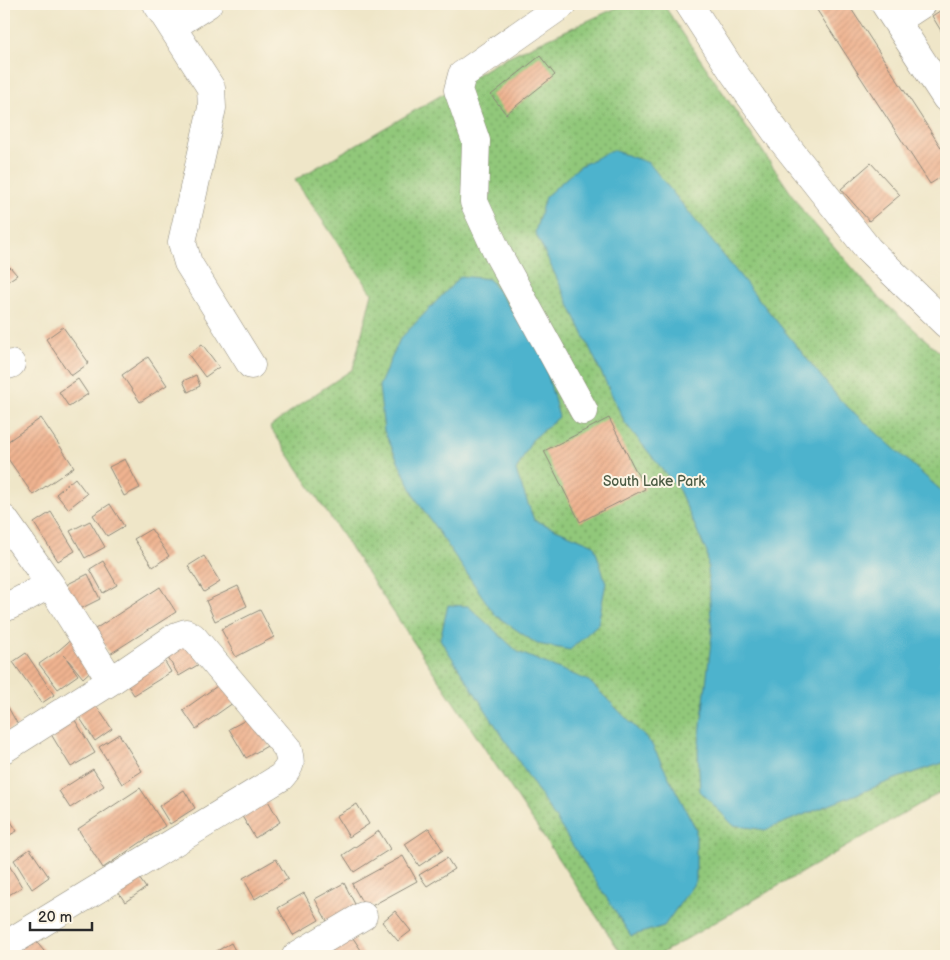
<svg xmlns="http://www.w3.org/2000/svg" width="950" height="960" font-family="'Balsamiq Sans',sans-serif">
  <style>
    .park { fill: url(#park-dots); stroke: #5e7a52 }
    .water { fill: #4eb3cd; stroke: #3c6f7c }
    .building { fill: url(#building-hatch) }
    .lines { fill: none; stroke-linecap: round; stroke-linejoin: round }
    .minor-casing { stroke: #8d887a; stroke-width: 29 }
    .minor { stroke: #fff; stroke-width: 28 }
    .labels { text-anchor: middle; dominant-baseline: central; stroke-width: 4; stroke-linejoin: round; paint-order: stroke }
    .park-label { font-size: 14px; fill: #4a5a43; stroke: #fcf5e5 }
  </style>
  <defs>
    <pattern id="park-dots" width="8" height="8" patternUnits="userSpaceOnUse" patternTransform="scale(1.25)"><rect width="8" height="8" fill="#91c87a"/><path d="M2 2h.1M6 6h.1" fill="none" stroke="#77a364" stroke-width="1.8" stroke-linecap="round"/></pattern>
    <pattern id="building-hatch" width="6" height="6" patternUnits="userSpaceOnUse" patternTransform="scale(1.25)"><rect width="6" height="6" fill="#efb390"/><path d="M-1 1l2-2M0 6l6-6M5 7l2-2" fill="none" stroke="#cd9a7c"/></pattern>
  </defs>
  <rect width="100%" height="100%" fill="#fcf5e5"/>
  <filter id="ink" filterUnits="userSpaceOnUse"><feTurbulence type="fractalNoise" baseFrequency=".02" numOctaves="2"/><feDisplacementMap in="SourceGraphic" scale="10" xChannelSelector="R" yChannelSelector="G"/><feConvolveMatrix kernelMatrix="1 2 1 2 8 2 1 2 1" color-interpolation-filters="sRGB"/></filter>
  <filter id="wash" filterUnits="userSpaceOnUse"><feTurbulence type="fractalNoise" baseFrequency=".0096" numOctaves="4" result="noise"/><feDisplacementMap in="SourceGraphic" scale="20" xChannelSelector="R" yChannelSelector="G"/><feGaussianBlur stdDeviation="1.12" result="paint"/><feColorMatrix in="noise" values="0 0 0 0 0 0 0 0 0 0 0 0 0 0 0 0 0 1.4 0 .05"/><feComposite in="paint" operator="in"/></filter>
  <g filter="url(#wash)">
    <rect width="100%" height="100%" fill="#efe6c8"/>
    <path class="park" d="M625,4H663L803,211L877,296L946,358V789L657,956H623L270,427L302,403L353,369L372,293L295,180L507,57Z"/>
    <path class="water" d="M612,150L649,163L841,401L946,495V762L898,778L765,830L733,825L700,791L698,751L712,634L707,553L679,490L625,423L535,232L545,197L580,166Z
      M461,276L489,279L541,350L559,417L532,440L516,471L534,520L594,545L606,583L598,624L570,650L537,644L495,615L416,499L384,431L379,386L400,339Z
      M448,605L468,606L518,652L589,681L651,743L696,829V881L664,926L631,936L440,639Z"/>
    <g id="blocks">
      <path class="building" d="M813,4H848L946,155V174L930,184Z
        M946,7V39L932,16Z
        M540,56L555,75L506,114L491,95Z
        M871,163L900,195L869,221L841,189Z
        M10,267L17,275L8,281L4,274V272Z
        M63,327L89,363L71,376L46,339Z
        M202,344L219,367L205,377L188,354Z
        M148,357L167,385L140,402L122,375Z
        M196,375L200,386L188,392L183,381Z
        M78,379L88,394L69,407L59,392Z
        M41,418L74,467L33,495L4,453V444Z
        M609,418L645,489L580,522L544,451Z
        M125,459L140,488L124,496L109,467Z
        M75,478L87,494L68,509L56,494Z
        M110,504L124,526L107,536L93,515Z
        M51,512L75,551L58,561L34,523Z
        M90,521L105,547L85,558L70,531Z
        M151,529L169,556L153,567L134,539Z
        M204,556L220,582L204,592L188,566Z
        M103,561L117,585L103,593L90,569Z
        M88,574L100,599L78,610L66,585Z
        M238,586L247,606L215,621L206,601Z
        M160,587L176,612L110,654L95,629Z
        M260,610L274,637L236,657L221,629Z
        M74,637L97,665L83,678L64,655L78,675L58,689L39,664L59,650Z
        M187,640L201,663L179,676L165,653Z
        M26,653L54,695L42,703L13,662Z
        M161,655L171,672L134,695L123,678Z
        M227,679L240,698L196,729L183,710Z
        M91,698L112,729L95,741L74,709Z
        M4,700L18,725L7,731L4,724Z
        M253,716L269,745L246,758L229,729Z
        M73,717L95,753L71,767L49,731Z
        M119,734L142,771L122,784L99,747Z
        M93,769L104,786L70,808L59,791Z
        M140,788L165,826L103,868L78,829Z
        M184,790L195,808L170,824L159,806Z
        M266,797L280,822L255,838L240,813Z
        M357,804L369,824L349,837L336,816Z
        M10,820L17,831L8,836L4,830V824Z
        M429,828L443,850L419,866L405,844Z
        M379,831L390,849L354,872L343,855Z
        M30,849L49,877L32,889L14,860Z
        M403,856L417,881L366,909L352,884Z
        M447,858L454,869L427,886L419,875Z
        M276,859L288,879L255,899L243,878Z
        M6,860L22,887L4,898V862Z
        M135,872L146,888L125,902L114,886Z
        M344,883L357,908L328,923L315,899Z
        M304,893L319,920L293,935L278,908Z
        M395,911L411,931L398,941L382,922Z
        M30,934L48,956H20L13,947Z
        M351,935L365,956H336L331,949Z
        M231,943L238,956H208Z"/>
    </g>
  </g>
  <g filter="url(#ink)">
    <use href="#blocks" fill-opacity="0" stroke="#8d887a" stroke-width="1"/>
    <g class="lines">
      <defs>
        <path id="minor" d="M157,4L211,88L212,108L182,242L188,263L251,365
          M563,4L462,75L458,90L476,141L474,202L499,256L584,411
          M689,4L731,69L781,139L868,249L946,324
          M885,4L946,98
          M896,21L922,4
          M172,27L208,4
          M4,366L11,364
          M4,519L50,584L111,681
          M4,608L19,601L50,584
          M4,749L111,681L177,636L186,633L193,637L287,748C292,764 291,765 281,777L4,946
          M296,956L363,916"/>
      </defs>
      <use href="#minor" class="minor-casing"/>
      <use href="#minor" class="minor"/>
    </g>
  </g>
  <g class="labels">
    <g class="park-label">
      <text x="654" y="481">South Lake Park</text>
    </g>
  </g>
  <rect width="950" height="960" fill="none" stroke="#fcf5e5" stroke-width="20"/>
  <path d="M30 922v8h62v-8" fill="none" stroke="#2b2b2b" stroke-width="2.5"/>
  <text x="38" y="922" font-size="15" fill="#2b2b2b" stroke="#fcf5e5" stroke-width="4" paint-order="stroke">20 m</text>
</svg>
